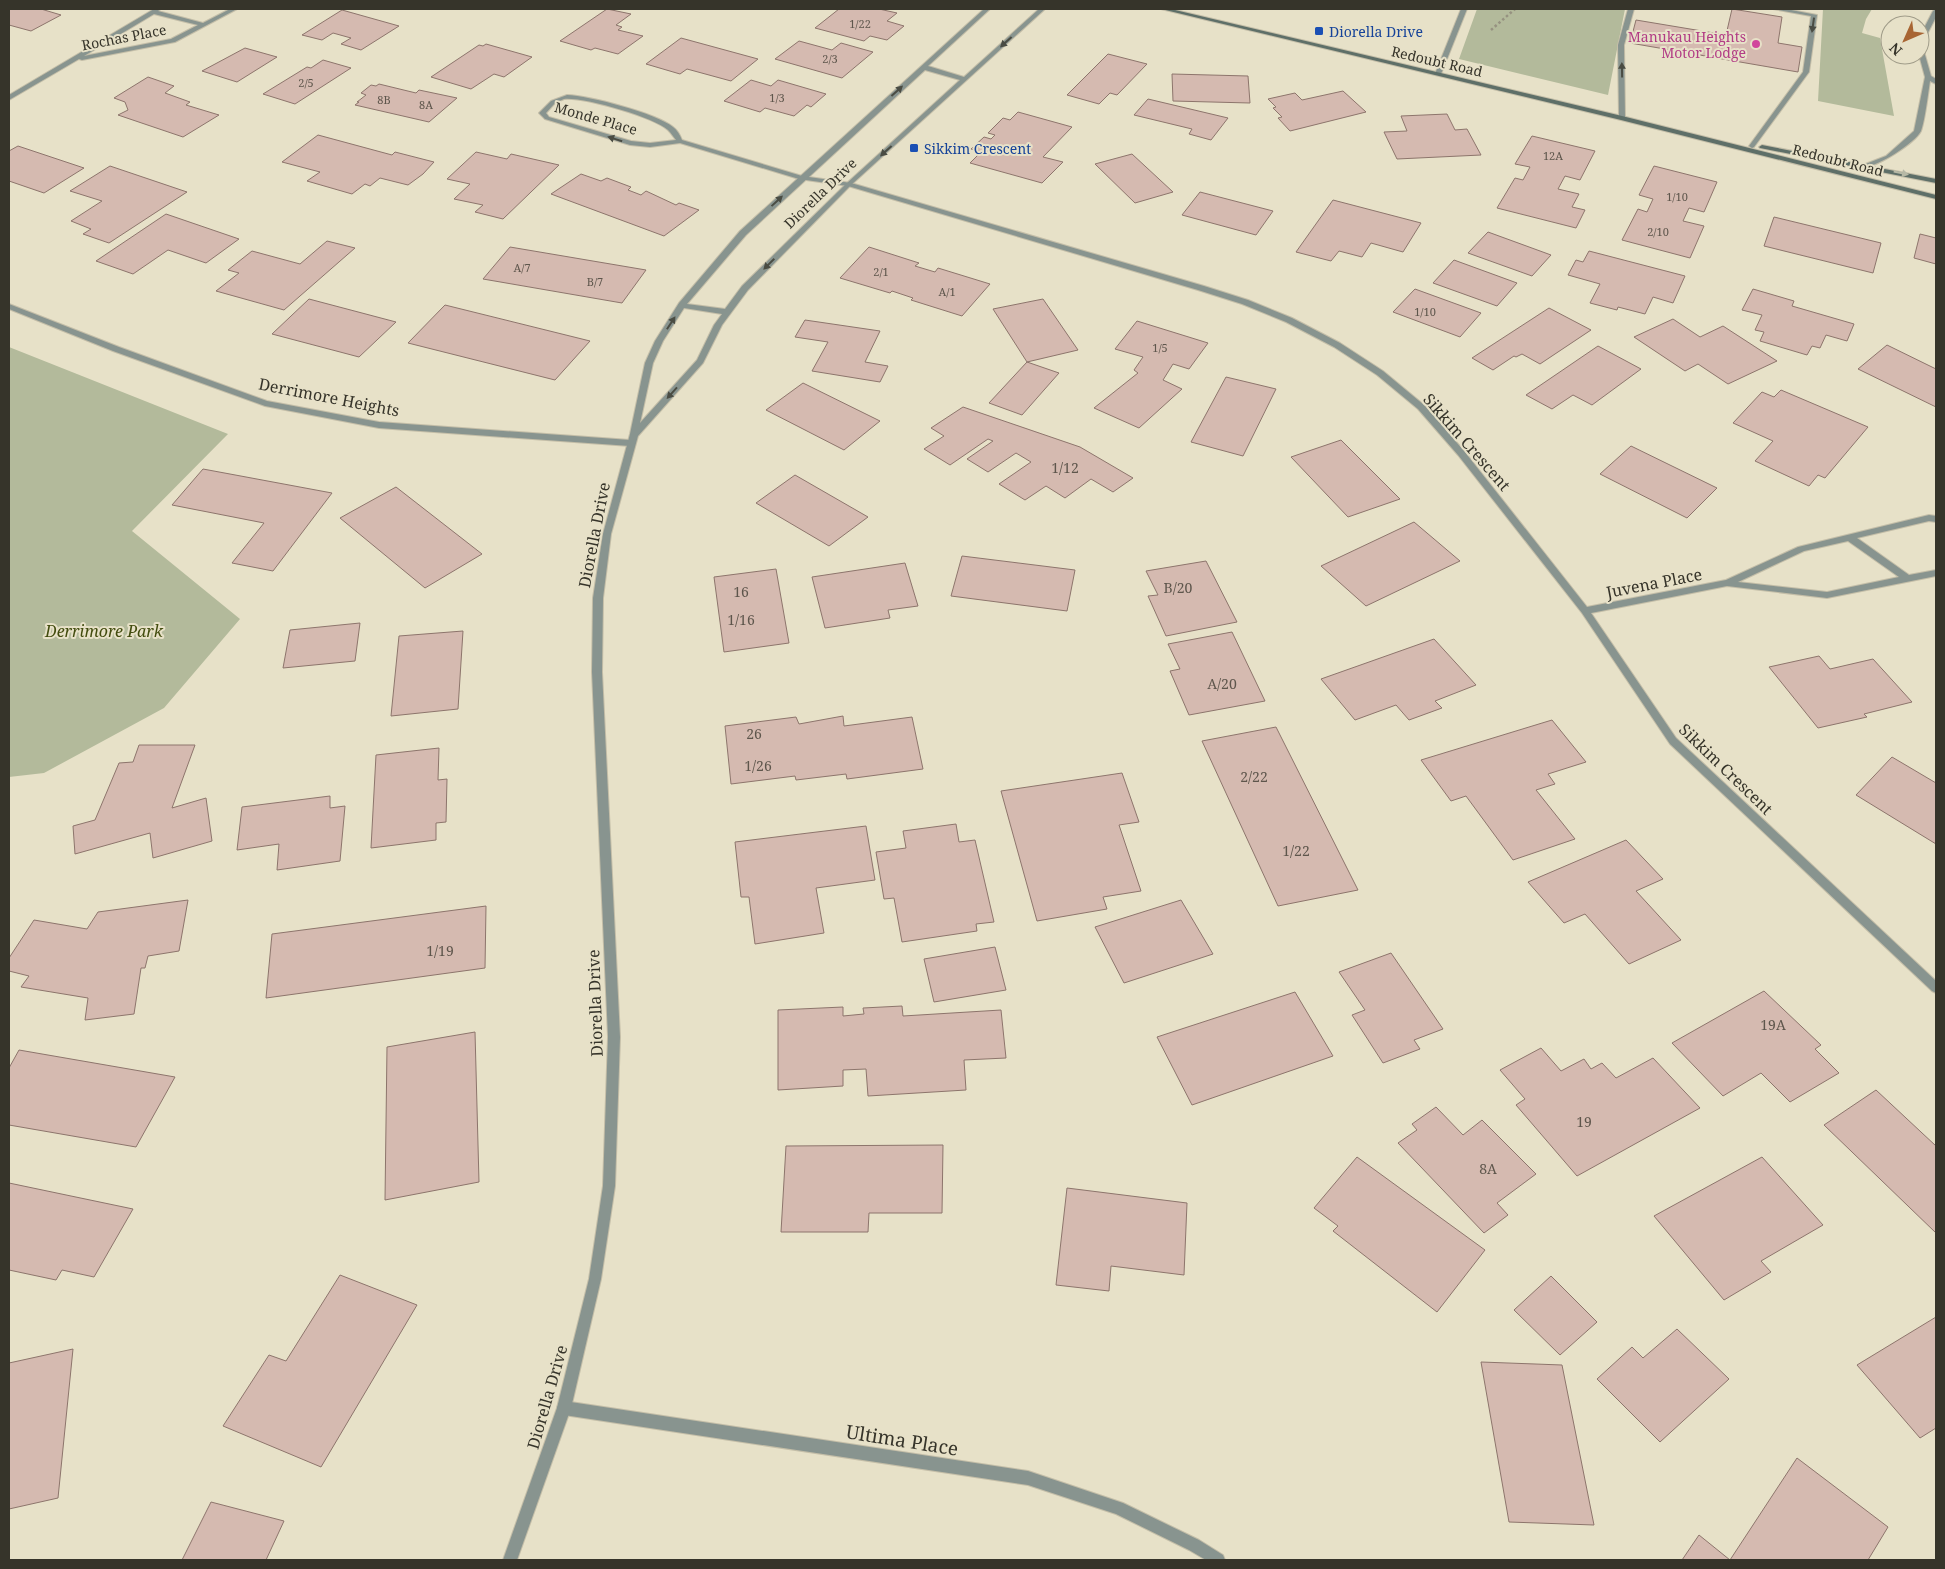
<svg xmlns="http://www.w3.org/2000/svg" width="1945" height="1569" font-family="'Noto Serif',serif">
  <style>
    .green { fill: #b3ba9b }
    .building { fill: #d5bab0; stroke: #8d756c }
    .lines { fill: none; stroke-linecap: round; stroke-linejoin: round }
    .service-casing { stroke: #c4bea8; stroke-width: 2 }
    .minor-casing { stroke: #c4bea8; stroke-width: 2 }
    .tertiary-casing { stroke: #c4bea8; stroke-width: 2 }
    .secondary-casing { stroke: #c4bea8; stroke-width: 2 }
    .path { stroke: #969280; stroke-width: 2.5; stroke-dasharray: 2.5 2.5; stroke-linecap: butt }
    .service { fill: #88948f; fill-rule: evenodd }
    .minor { fill: #88948f; fill-rule: evenodd }
    .tertiary { fill: #88948f; fill-rule: evenodd }
    .secondary { fill: #5e6f68; fill-rule: evenodd }
    .oneway { fill: #4a4c43 }
    .oneway2 { fill: #b7b9a6 }
    .transit-dot { fill: #1a4fb4; stroke: #e7e1c8; stroke-width: 2 }
    .hotel-dot { fill: #d1479c; stroke: #e7e1c8; stroke-width: 2 }
    .labels { text-anchor: middle; dominant-baseline: central; stroke-width: 4; stroke-linejoin: round; paint-order: stroke }
    .far-number-label { font-size: 11px; fill: #5e564c }
    .far-transit-label { font-size: 14px; fill: #164399; stroke: #e7e1c8; text-anchor: start }
    .far-hotel-label { font-size: 14px; fill: #b23c85; stroke: #e7e1c8; text-anchor: end }
    .far-street-label { font-size: 14px; fill: #36342a; stroke: #e7e1c8 }
    .number-label { font-size: 14px; fill: #5e564c }
    .street-label { font-size: 16px; fill: #36342a; stroke: #e7e1c8 }
    .park-label { font-size: 16px; font-style: italic; fill: #424c0e; stroke: #e7e1c8 }
    .near-street-label { font-size: 19px; fill: #36342a; stroke: #e7e1c8 }
  </style>
  <rect width="100%" height="100%" fill="#e7e1c8"/>
  <path class="green" d="M1477,9H1625L1608,95L1459,59Z
    M1823,9H1872L1866,19L1862,33L1880,38L1894,116L1818,101Z
    M9,347L228,434L132,531L240,619L164,708L44,773L9,777Z"/>
  <path class="building" d="M9,9H41L61,15L31,31L9,25Z
    M607,9L631,14L616,25L622,27L618,30L643,36L618,54L595,48L591,50L560,41Z
    M839,9H879L897,13L887,21L904,26L887,40L870,36L864,41L815,28Z
    M1732,9L1782,17L1778,43L1802,47L1798,72L1630,43L1636,20L1726,35Z
    M342,10L399,26L361,50L341,44L351,38L333,33L322,40L302,35Z
    M681,38L758,59L731,81L687,69L680,74L646,64Z
    M799,41L832,50L841,43L873,52L842,78L775,59Z
    M486,44L532,57L504,77L494,74L471,89L431,77L479,45L483,46Z
    M245,48L277,57L237,82L202,71Z
    M1108,54L1147,64L1117,95L1110,93L1099,104L1067,95Z
    M323,60L351,68L295,104L263,94L307,67L311,68Z
    M1172,74L1248,76L1250,103L1173,101Z
    M148,77L174,86L165,93L190,102L186,105L219,115L183,137L118,115L128,110L125,102L114,98Z
    M751,80L771,86L778,80L826,94L811,107L807,105L794,116L765,108L760,112L724,101Z
    M379,84L416,93L419,90L457,98L429,122L355,105L359,102H357L366,95L361,93L371,85L376,86Z
    M1343,91L1366,112L1290,131L1278,118L1282,117L1273,108L1276,107L1268,99L1295,93L1302,100Z
    M1148,99L1228,118L1211,140L1189,134L1192,129L1134,115Z
    M1018,112L1072,127L1043,157L1063,162L1042,183L970,163L981,152L971,149L984,137L991,139L995,135L988,133L1003,118L1010,120Z
    M1447,114L1455,130L1467,129L1481,155L1397,159L1384,132L1407,131L1401,116Z
    M318,135L392,155L395,152L434,162L423,174L408,185L380,178L370,186L365,184L352,194L307,181L320,172L282,162Z
    M1532,136L1595,151L1580,180L1565,176L1558,189L1579,194L1572,207L1585,210L1576,228L1497,208L1515,178L1523,180L1530,167L1515,164Z
    M18,146L84,168L44,193L9,181V151Z
    M476,152L507,159L511,154L559,165L503,219L475,212L483,205L454,199L470,184L447,179Z
    M1132,154L1173,192L1135,203L1095,164Z
    M110,166L187,192L109,243L83,234L91,229L71,221L102,201L70,191Z
    M1654,166L1717,182L1704,212L1689,208L1683,221L1704,226L1690,258L1622,240L1638,209L1647,212L1653,199L1639,195Z
    M581,174L601,181L607,178L631,187L628,190L641,195L646,191L676,205L679,203L699,210L664,236L551,194Z
    M1200,192L1273,211L1256,235L1182,215Z
    M1333,200L1421,223L1403,252L1371,243L1362,257L1339,251L1331,261L1296,252Z
    M166,214L239,239L206,263L168,250L133,274L96,261Z
    M1774,217L1881,243L1873,273L1764,246Z
    M1488,232L1551,255L1532,276L1468,253Z
    M1920,234L1936,238V264L1914,258Z
    M327,241L355,248L284,310L216,291L239,273L228,270L252,251L300,264Z
    M510,247L646,270L622,303L483,279Z
    M869,247L919,263L915,266L935,272L938,268L990,284L962,316L911,300L913,298L892,291L890,293L840,278Z
    M1589,251L1685,276L1673,303L1653,297L1645,314L1618,307L1617,310L1590,303L1600,284L1568,275L1576,260L1583,262Z
    M1454,260L1517,283L1497,306L1433,283Z
    M1415,289L1481,313L1460,337L1393,312Z
    M1753,289L1794,301L1792,306L1854,324L1847,341L1826,335L1820,348L1812,346L1807,355L1760,341L1764,332L1755,330L1762,315L1742,310Z
    M309,299L396,322L359,357L272,334Z
    M1043,299L1078,350L1027,362L993,309Z
    M445,305L590,341L555,380L408,343Z
    M1549,308L1591,330L1540,364L1522,354L1516,357L1514,356L1493,370L1472,358Z
    M1673,319L1700,337L1723,326L1777,361L1728,384L1698,364L1685,371L1634,337Z
    M805,320L880,331L865,362L888,366L880,382L812,371L828,342L795,337Z
    M1137,321L1208,343L1189,369L1173,364L1163,380L1182,389L1139,428L1094,408L1138,373L1134,370L1143,357L1115,349Z
    M1887,345L1936,369V407L1858,369Z
    M1598,346L1641,369L1592,405L1573,395L1552,409L1526,395Z
    M1027,362L1059,373L1022,415L989,403Z
    M1226,377L1276,389L1243,456L1191,442Z
    M803,383L880,421L844,450L766,410Z
    M1781,390L1868,427L1825,478L1818,475L1809,486L1755,461L1773,441L1733,423L1762,392L1774,397Z
    M963,407L1080,447L1133,478L1113,492L1091,479L1065,498L1046,486L1025,500L999,484L1031,462L1016,453L988,472L967,459L993,441L988,439L950,465L924,449L944,436L931,428Z
    M1341,440L1400,499L1348,517L1291,457Z
    M1631,446L1717,488L1687,518L1600,474Z
    M203,469L332,493L273,571L232,563L264,523L172,505Z
    M795,475L868,517L829,546L756,503Z
    M396,487L482,554L425,588L340,518Z
    M1414,522L1460,561L1366,606L1321,566Z
    M962,556L1075,570L1067,611L951,596Z
    M1206,561L1237,622L1166,636L1148,596L1158,595L1146,571Z
    M905,563L918,606L888,610L890,618L825,628L812,577Z
    M776,569L789,643L724,652L714,577Z
    M360,623L355,661L283,668L290,630Z
    M463,631L458,709L391,716L399,636Z
    M1232,632L1265,701L1189,715L1170,671L1180,669L1168,644Z
    M1434,639L1476,685L1435,701L1442,708L1409,720L1396,705L1355,720L1321,679Z
    M1819,656L1830,669L1873,659L1912,702L1864,714L1867,717L1818,728L1769,667Z
    M843,716L844,726L912,717L923,769L847,779L846,774L796,780L795,776L731,784L725,726L796,717L799,724Z
    M1552,720L1586,762L1548,774L1555,784L1536,790L1575,839L1513,860L1466,796L1451,801L1421,760Z
    M1276,727L1358,890L1278,906L1202,741Z
    M139,745H195L172,808L206,798L212,841L153,858L150,833L75,854L73,826L95,820L119,763L133,762Z
    M439,748L438,780L447,779L446,822L436,823V840L371,848L376,755Z
    M1892,757L1936,783V844L1856,795Z
    M1122,773L1139,822L1119,825L1141,891L1103,897L1107,909L1037,921L1001,791Z
    M330,796V808L345,806L340,861L277,870L279,844L237,850L242,807Z
    M956,824L959,842L975,840L994,922L976,924L977,931L902,942L894,898L884,899L876,852L906,848L903,831Z
    M866,826L875,880L816,888L824,933L755,944L749,897H741L735,842Z
    M1626,840L1663,879L1636,891L1681,940L1629,964L1585,914L1564,923L1528,882Z
    M188,900L179,951L148,956L145,968H141L134,1014L85,1020L88,998L21,987L29,976L9,971V958L34,920L87,929L98,912Z
    M1181,900L1213,954L1124,983L1095,927Z
    M486,906L485,968L266,998L272,934Z
    M995,947L1006,990L934,1002L924,959Z
    M1391,953L1443,1029L1414,1040L1420,1049L1383,1063L1352,1015L1365,1010L1339,972Z
    M1764,991L1821,1045L1815,1049L1839,1073L1790,1102L1761,1073L1723,1096L1672,1043Z
    M1295,992L1333,1056L1192,1105L1157,1037Z
    M902,1006L903,1016L1001,1010L1006,1058L964,1060L966,1090L868,1096L866,1069L843,1070V1086L778,1090V1010L843,1007V1016L864,1014L863,1008Z
    M475,1032L479,1182L385,1200L387,1047Z
    M1541,1048L1561,1071L1584,1059L1591,1069L1602,1063L1616,1078L1653,1058L1700,1108L1577,1176L1516,1105L1525,1099L1500,1070Z
    M19,1050L175,1077L136,1147L9,1125V1068Z
    M1876,1090L1936,1146V1233L1824,1125Z
    M1436,1107L1463,1135L1482,1120L1536,1174L1497,1203L1508,1215L1484,1233L1398,1143L1417,1130L1412,1124Z
    M943,1145L942,1213H869L868,1232H781L786,1146Z
    M1357,1157L1485,1250L1437,1312L1333,1231L1338,1226L1314,1208Z
    M1762,1157L1823,1225L1761,1261L1771,1272L1724,1300L1654,1216Z
    M9,1183L133,1209L94,1277L62,1270L56,1280L9,1270Z
    M1067,1188L1187,1203L1184,1275L1111,1266L1109,1291L1056,1285Z
    M340,1275L417,1305L321,1467L223,1426L269,1355L286,1361Z
    M1551,1276L1597,1322L1560,1355L1514,1310Z
    M1936,1317V1428L1920,1438L1857,1365Z
    M1677,1329L1729,1379L1660,1442L1597,1379L1632,1347L1643,1358Z
    M73,1349L58,1498L9,1509V1363Z
    M1481,1362L1562,1365L1594,1525L1509,1522Z
    M1797,1458L1888,1527L1868,1560H1682L1699,1535L1730,1560Z
    M211,1502L284,1521L266,1560H182Z"/>
  <g class="lines">
    <defs>
      <path id="service" d="M1628,9H1634L1624,45L1625,118L1622,120L1619,118L1618,45Z
        M1773,9H1786L1817,15L1809,72L1754,147L1752,148L1749,146L1803,72L1811,16Z
        M1936,9V17L1923,42L1920,44V36L1933,11Z
        M1920,46L1923,48L1931,76L1936,79V84L1930,81C1928,94 1925,120 1921,131C1915,143 1876,168 1863,167V165L1886,156L1914,131L1925,77L1919,55Z"/>
      <path id="minor" d="M154,9H161L158,11L203,23L230,9H237L175,42L82,60L79,59L9,100V95ZM154,14L198,25L171,39L84,56Z
        M1461,9H1467L1441,74L1436,75L1435,74Z
        M567,95C589,96 656,113 673,127C677,130 680,135 682,140L802,176L851,183L1204,286L1248,300L1292,318L1340,343L1383,371L1424,405L1464,451L1587,607L1726,580L1798,547L1929,515L1936,516V522L1929,521L1857,538L1909,575L1936,570V576L1827,598L1727,586L1591,613L1676,738L1936,981V993L1932,991L1670,744L1582,613L1458,455L1418,409L1377,375L1334,347L1286,322L1242,304L1198,290L848,186L799,179L680,143L650,147L630,145L545,119L539,113L551,101ZM564,99C584,97 653,117 668,130C671,133 673,136 676,140L650,143L631,141L549,117L546,113L555,103ZM1848,541L1899,577L1827,592L1738,582L1804,551Z
        M9,304L119,347L267,401L379,422L630,440L634,443L630,446L379,428L265,406L113,351L9,309Z
        M564,1401L1028,1471L1123,1503L1199,1540L1223,1555L1225,1560H1206L1189,1550L1116,1514L1028,1485L564,1415L559,1413L557,1408L559,1403Z"/>
      <path id="tertiary" d="M984,9H990L928,66L964,77L1039,9H1045L851,185L748,290L722,325L703,363L638,436L611,534L603,598L602,672L620,1037L615,1186L601,1279L571,1408L517,1560H503L557,1408L589,1279L603,1186L608,1037L592,672L593,598L603,534L630,434L645,363L655,341L679,303L740,231ZM925,70L960,80L847,183L742,286L725,309L687,304L746,235ZM684,308L722,314L714,325L697,360L640,423L653,363L663,341Z"/>
      <path id="secondary" d="M1161,9H1171L1622,116L1936,195V199L1621,120Z
        M1762,145L1936,179V183L1760,148L1759,147Z"/>
    </defs>
    <use href="#service" class="service-casing"/>
    <use href="#minor" class="minor-casing"/>
    <use href="#tertiary" class="tertiary-casing"/>
    <use href="#secondary" class="secondary-casing"/>
    <path class="path" d="M1491,30L1515,9"/>
    <use href="#service" class="service"/>
    <use href="#minor" class="minor"/>
    <use href="#tertiary" class="tertiary"/>
    <use href="#secondary" class="secondary"/>
  </g>
  <defs><path id="oneway-solid" d="M-6-.8H1V-3.2L6.5 0L1 3.2V.8H-6Z" transform="scale(1.25)"/></defs>
  <g class="oneway">
    <use href="#oneway-solid" transform="translate(1813 25) rotate(98)"/>
    <use href="#oneway-solid" transform="translate(1006 42) rotate(138)"/>
    <use href="#oneway-solid" transform="translate(1622 70) rotate(-91)"/>
    <use href="#oneway-solid" transform="translate(897 91) rotate(-42)"/>
    <use href="#oneway-solid" transform="translate(615 139) rotate(-163)"/>
    <use href="#oneway-solid" transform="translate(886 151) rotate(138)"/>
    <use href="#oneway-solid" transform="translate(777 201) rotate(-43)"/>
    <use href="#oneway-solid" transform="translate(769 264) rotate(135)"/>
    <use href="#oneway-solid" transform="translate(671 323) rotate(-57)"/>
    <use href="#oneway-solid" transform="translate(672 393) rotate(132)"/>
  </g>
  <use class="oneway2" href="#oneway-solid" transform="translate(1901 173) rotate(12)"/>
  <g class="transit-dot">
    <rect x="1314" y="26" width="10" height="10" rx="2.5"/>
    <rect x="909" y="143" width="10" height="10" rx="2.5"/>
  </g>
  <circle class="hotel-dot" cx="1756" cy="44" r="5"/>
  <g class="labels">
    <g class="far-number-label">
      <text x="860" y="23">1/22</text>
      <text x="830" y="58">2/3</text>
      <text x="306" y="82">2/5</text>
      <text x="777" y="97">1/3</text>
      <text x="384" y="99">8B</text>
      <text x="426" y="104">8A</text>
      <text x="1553" y="155">12A</text>
      <text x="1677" y="196">1/10</text>
      <text x="1658" y="231">2/10</text>
      <text x="522" y="267">A/7</text>
      <text x="881" y="271">2/1</text>
      <text x="595" y="281">B/7</text>
      <text x="947" y="291">A/1</text>
      <text x="1425" y="311">1/10</text>
      <text x="1160" y="347">1/5</text>
    </g>
    <g class="far-transit-label">
      <text x="1329" y="31">Diorella Drive</text>
      <text x="924" y="148">Sikkim Crescent</text>
    </g>
    <g class="far-hotel-label">
      <text x="1746" y="36">Manukau Heights<tspan x="1746" dy="16">Motor Lodge</tspan></text>
    </g>
    <g class="far-street-label">
      <text transform="translate(124 37) rotate(-11)">Rochas Place</text>
      <text transform="translate(1437 61) rotate(13)">Redoubt Road</text>
      <text transform="translate(596 118) rotate(16)">Monde Place</text>
      <text transform="translate(1838 160) rotate(14)">Redoubt Road</text>
      <text transform="translate(820 193) rotate(-44)">Diorella Drive</text>
    </g>
    <g class="number-label">
      <text x="1065" y="467">1/12</text>
      <text x="1178" y="587">B/20</text>
      <text x="741" y="591">16</text>
      <text x="741" y="619">1/16</text>
      <text x="1222" y="683">A/20</text>
      <text x="754" y="733">26</text>
      <text x="758" y="765">1/26</text>
      <text x="1254" y="776">2/22</text>
      <text x="1296" y="850">1/22</text>
      <text x="440" y="950">1/19</text>
      <text x="1773" y="1024">19A</text>
      <text x="1584" y="1121">19</text>
      <text x="1488" y="1168">8A</text>
    </g>
    <g class="street-label">
      <text transform="translate(329 397) rotate(11)">Derrimore Heights</text>
      <text transform="translate(1467 442) rotate(49)">Sikkim Crescent</text>
      <text transform="translate(594 535) rotate(-79)">Diorella Drive</text>
      <text transform="translate(1654 583) rotate(-11)">Juvena Place</text>
      <text transform="translate(1726 769) rotate(44)">Sikkim Crescent</text>
      <text transform="translate(595 1003) rotate(-92)">Diorella Drive</text>
      <text transform="translate(547 1397) rotate(-74)">Diorella Drive</text>
    </g>
    <g class="park-label">
      <text x="104" y="631">Derrimore Park</text>
    </g>
    <g class="near-street-label">
      <text transform="translate(902 1440) rotate(9)">Ultima Place</text>
    </g>
  </g>
  <rect width="1945" height="1569" fill="none" stroke="#36342a" stroke-width="20"/>
  <g transform="translate(1905 40) rotate(225)"><circle r="24" fill="#e7e1c8" stroke="#a09c89"/>
  <path d="M0-4L9 19L0 12L-9 19Z" fill="#a86533"/>
  <text y="-8" font-size="14" font-weight="bold" text-anchor="middle" fill="#36342a">N</text>
  </g>
</svg>
